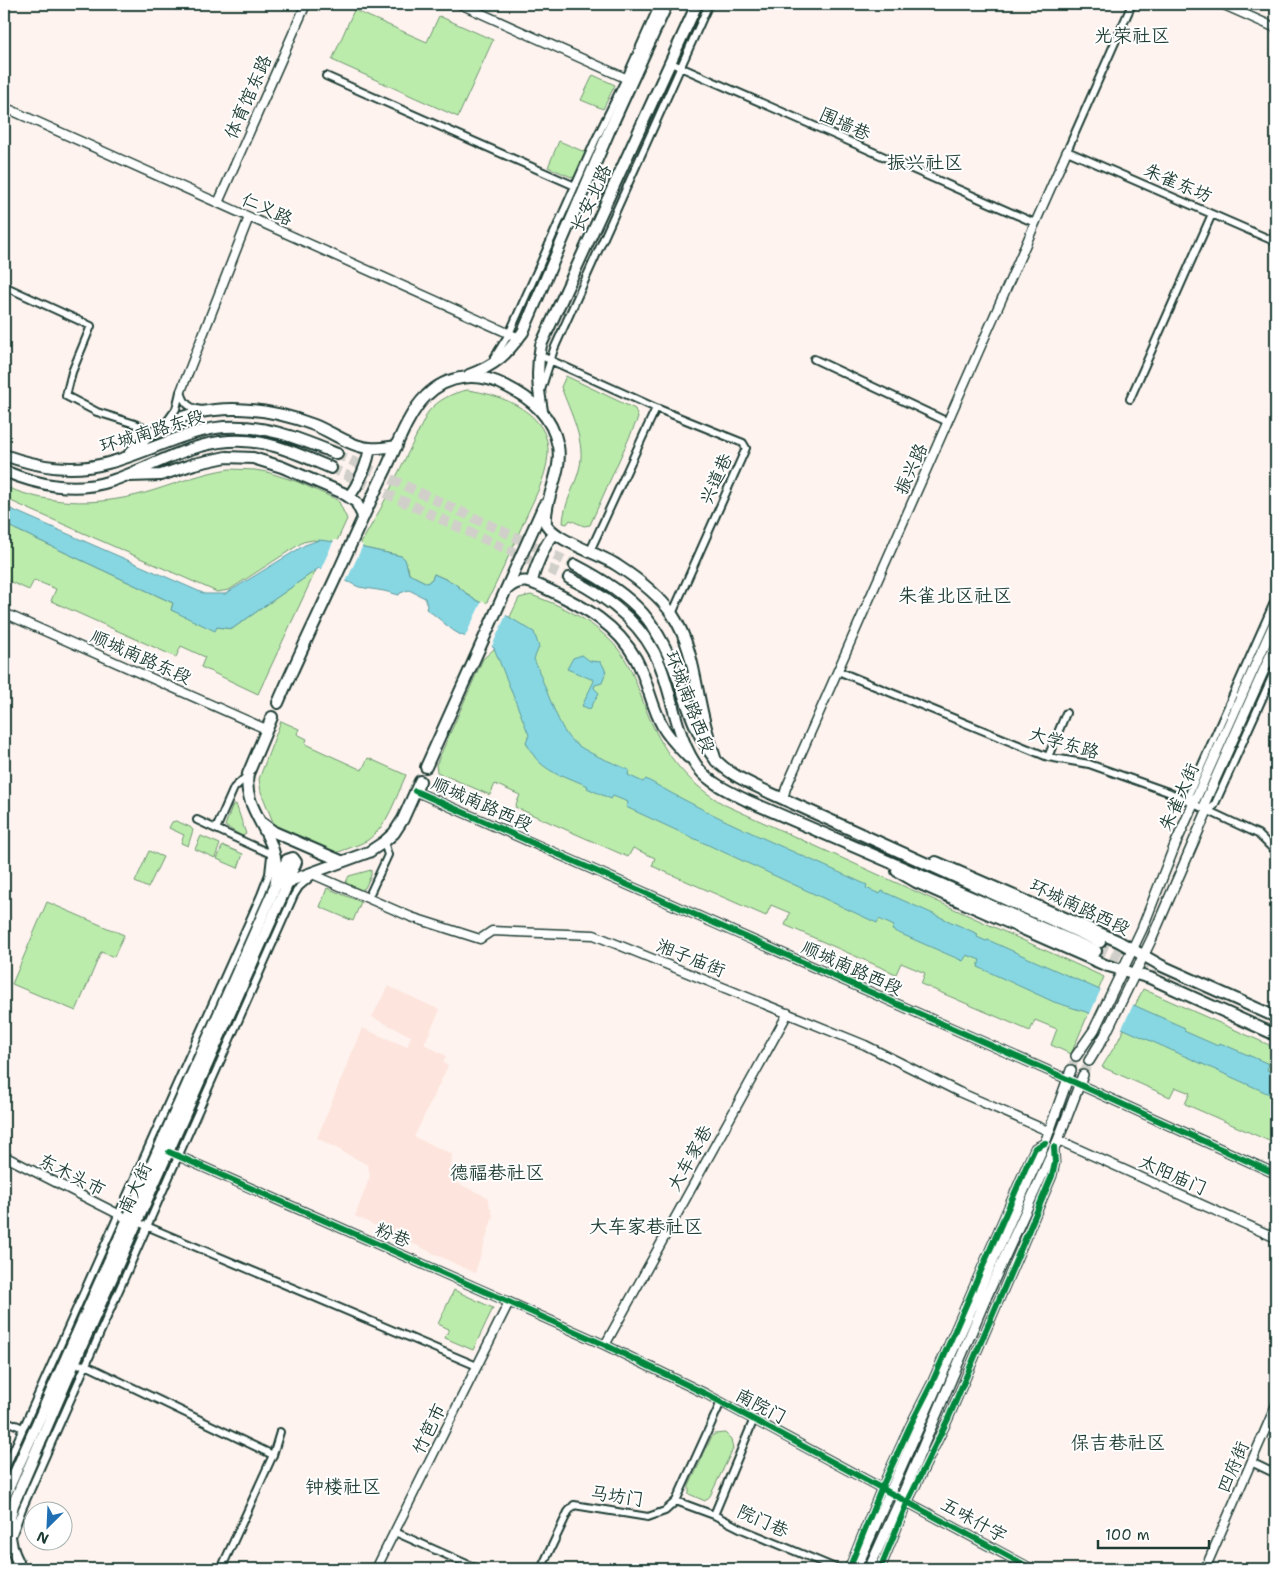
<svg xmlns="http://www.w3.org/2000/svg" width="1280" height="1573" font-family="'Shantell Sans','LXGW WenKai TC',sans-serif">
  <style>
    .built { fill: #fde4dc }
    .green { fill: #bcecac; stroke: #6e9470 }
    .water { fill: #87d7e3; stroke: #5d999d }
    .pier { fill: #fef3ef }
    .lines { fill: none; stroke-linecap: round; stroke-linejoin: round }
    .secondary-tunnel { stroke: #d1cfca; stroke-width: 9; stroke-dasharray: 9 4.5; stroke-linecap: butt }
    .primary-tunnel { stroke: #d1cfca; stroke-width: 10; stroke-dasharray: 10 5; stroke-linecap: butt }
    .minor-casing { stroke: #1f3d34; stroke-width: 10 }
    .tertiary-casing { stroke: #1f3d34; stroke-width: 11 }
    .secondary-casing { stroke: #1f3d34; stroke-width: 12 }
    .primary-casing { stroke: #1f3d34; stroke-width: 14 }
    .minor { stroke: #fff; stroke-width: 6 }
    .tertiary { stroke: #fff; stroke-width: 8 }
    .secondary { stroke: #fff; stroke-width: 9 }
    .primary { stroke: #fff; stroke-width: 10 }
    .cycleway-casing { stroke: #fff; stroke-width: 9 }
    .cycleway { stroke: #00873e; stroke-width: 6 }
    .labels { text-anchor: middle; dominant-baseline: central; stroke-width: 4; stroke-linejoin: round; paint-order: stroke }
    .street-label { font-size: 18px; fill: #1f3d34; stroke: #fff }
    .neighbourhood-label { font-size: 19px; fill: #1f3d34; stroke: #fff }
  </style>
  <rect width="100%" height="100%" fill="#fef3ef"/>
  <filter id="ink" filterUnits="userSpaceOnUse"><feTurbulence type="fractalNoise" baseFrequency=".02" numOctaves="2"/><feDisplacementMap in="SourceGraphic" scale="10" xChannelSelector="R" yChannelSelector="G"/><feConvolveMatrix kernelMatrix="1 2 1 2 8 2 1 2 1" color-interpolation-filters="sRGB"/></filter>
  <g filter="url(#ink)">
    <path class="built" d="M388,986L440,1010L424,1044L446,1056L443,1063L448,1066L414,1137L452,1154L450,1180L487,1197L493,1216L475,1273L355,1216L370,1176L368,1165L317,1138L362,1028L407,1047L411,1036L372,1017Z"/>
    <path class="green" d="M354,10L427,42L439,16L493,40L458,117L332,60Z
      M593,75L615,85L603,109L581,100Z
      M559,141L587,153L576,179L548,167Z
      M566,376L635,409L638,418L590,525L584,526L570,520L567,524L563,523C564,503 574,489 579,470C587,443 570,412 561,387Z
      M467,390C501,394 551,413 548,455C546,478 534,499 525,519C512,549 499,578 485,606L472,598L454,583L434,574L432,579L427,583L409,574L408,567L401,556L364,548L360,545L381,508L428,412C438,400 452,393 467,390Z
      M229,469L255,470L267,472L298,482L338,500L347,519L337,541L333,543L313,540L303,542L229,590L217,592L4,498V486C52,507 105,506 155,490C180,482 203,473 229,469Z
      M4,524L173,603L171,610L216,627L232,629L316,570L258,694L201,667L205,657L181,646L176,657L51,601L56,589L34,580L29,590L4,579Z
      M531,595C563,606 596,622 618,649C632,666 637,687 645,707C661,750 685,782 725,805L1104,977L1071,1054L1051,1045L1057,1029L1035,1020L1030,1031L921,984L925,973L901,963L896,974L785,925L790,913L771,905L766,916L652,866L655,858L633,848L628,857L515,807L520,795L495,784L490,795L437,772L436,765L483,659L495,648L519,598Z
      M281,721L299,729L297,734L307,739L305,744L362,770L368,758L406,775C396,797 388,826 368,840C358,846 345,849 334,854L275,827L261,792L259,779Z
      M236,804L246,834L242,836L225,826L232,806Z
      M176,821L190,827L193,830L188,846L181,843L184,835L169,828L172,822Z
      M201,836L220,844L215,858L195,849Z
      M224,846L243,854L238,868L217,859L222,847Z
      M149,851L163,857L148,888L135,882Z
      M371,870V875L365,888L361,890L345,884L349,876Z
      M327,888L361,902L353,921L320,907Z
      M47,902L124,935L114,957L101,952L76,1011L12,984Z
      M1143,989L1276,1048V1144L1185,1104L1190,1093L1175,1087L1170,1097L1102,1067L1118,1041Z
      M454,1290L493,1308L473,1350L445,1338L449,1329L438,1324Z
      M725,1433L731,1439L733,1449L710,1496L705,1501L689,1494V1486L711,1438L714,1434Z"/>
    <path class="water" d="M4,506L205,594H225L305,545L319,540L360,545L364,548L401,556L405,559L409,574L427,583L432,579L434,574L454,583L472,598L509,617L534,632L539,647L534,659C541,675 560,731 571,740C587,754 610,761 629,770L628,775L643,782L646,779C717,820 793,851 867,885L866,888L880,894L882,891L978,934L977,937L986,941L988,940L1185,1028L1184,1031L1218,1046L1220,1043L1269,1064L1267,1070L1276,1073V1097L1086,1012L1054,1002L978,967L980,960L967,955L963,961L892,930L894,926L879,919L877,923L626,807L628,802L613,796L611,799L587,788L588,786L562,775L560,776C542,766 535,761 526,742L529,735L494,648C483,639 467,640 454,631C444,624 437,616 426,609L427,606L425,598L409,590L400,593L399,595L384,591L359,587L319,568L232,629L217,627L215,631L171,610L173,603L4,524Z
      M582,655L590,661L601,662L606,671L602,683L595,685L594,688L599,693L590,709L582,706L594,681L593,679H591L567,669L573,658Z"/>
    <path class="pier" d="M334,540L357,542L363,545L345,584L320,571Z
      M482,601L507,613L491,648L464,639Z
      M1101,989L1134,1003L1121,1030L1089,1016Z"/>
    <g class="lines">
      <path class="secondary-tunnel" d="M1071,1070L1076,1056
        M1083,1075L1089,1061"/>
      <path class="primary-tunnel" d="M337,454L575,565
        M331,468L569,578
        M1100,942L1150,963
        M1096,951L1155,976"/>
      <defs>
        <path id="minor" d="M1132,4L1067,151L1276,242
          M671,63L1035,223
          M326,76L575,186
          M4,286L91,326L72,372L66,396L97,412L135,424L154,432
          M539,355L656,408L590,551
          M494,358L509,334L595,141L626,78L659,4
          M814,359L948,422
          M541,390L554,349L709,4
          M181,391C184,404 190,409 203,410
          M1130,399L1212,214
          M656,408L743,443L746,448L672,614
          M166,423L176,409L180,392
          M838,671L1048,757L1089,764L1168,792L1258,834L1276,852
          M1048,757L1066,713
          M248,775L234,788L216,829L271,854L274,858
          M1194,804L1189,794L1276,598
          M1207,811L1214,806L1276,668
          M197,820L216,829
          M368,898L388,855L384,842
          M137,1222L477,1366
          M74,1364L86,1365L273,1455
          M4,1420L23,1428
          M1251,1462L1276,1474
          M4,1471L261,895L269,874L271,856
          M676,1501L714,1515L744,1530L838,1569
          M714,1515L754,1419
          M395,1532L478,1569
          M13,1534L22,1509L294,895L299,887L312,876
          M221,1569L273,1455L280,1432
          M541,1569L568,1512L574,1505L648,1517L665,1511L676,1501L721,1402"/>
        <path id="tertiary" d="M460,4L632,81
          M1224,5L1276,28
          M4,107L519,338
          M218,203L306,4
          M181,391L249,217
          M4,613L266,729
          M415,791L1067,1079L1276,1174
          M783,799L786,788L1067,151
          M310,873L411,917L480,939L492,931L594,935L865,1045L959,1092L1048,1131
          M1058,1140L1276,1238
          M169,1152L520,1307L605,1345L706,1394L1032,1569
          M4,1156L128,1219
          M605,1345L788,1013
          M376,1569L509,1302
          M849,1569L882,1487L910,1426L932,1383L1027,1165L1035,1148L1045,1143
          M880,1569L908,1501L948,1419L1052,1176L1055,1163L1054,1148
          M1205,1569L1276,1405"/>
        <path id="secondary" d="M1076,1056L1094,1030L1142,929L1175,845L1276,619
          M1089,1061L1105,1035L1152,938L1207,811L1205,802L1276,643
          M856,1569L1045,1143L1071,1070
          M869,1569L901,1498L986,1298L1058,1140L1083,1075"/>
        <path id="primary" d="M469,375C496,365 506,355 523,332L610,129L667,4
          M542,411C538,387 536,370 541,345L697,4
          M130,453C141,443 152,431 166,424C212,401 267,407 314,425C332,432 351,447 370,448C379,449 388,447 397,446
          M4,455C38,467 72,473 108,463C147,453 183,431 224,427C265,424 300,439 337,454
          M4,471C38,485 74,493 111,481C151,468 186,444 229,441C266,438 298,454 331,468
          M129,476L161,475L194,464L226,457L253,458L282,467L343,493L356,502L363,516
          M349,496C357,488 370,459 369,448
          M575,565C637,597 659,622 681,687C690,713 698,738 715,759C729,775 752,784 770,793L1100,942
          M569,578C608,597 644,624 660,665C673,697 677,741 699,769C710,783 730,792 746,800L1096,951
          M532,583C533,572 546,540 555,534
          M506,590C522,575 533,583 551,591C585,607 617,625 636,659C648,681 651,706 663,727C669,738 679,747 688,757
          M278,703C296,661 316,620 335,579C352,542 368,505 386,469C396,447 409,412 426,396C448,374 479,372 506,386C532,399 552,416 558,446C563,473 544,497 546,524C557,542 599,553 618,566C638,579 658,594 672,614C694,647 695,687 705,724C708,736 712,748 716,761
          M426,767L544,505
          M262,823L274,832L341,861
          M936,862L1118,941L1162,966L1276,1017
          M897,871L916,882L1105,965L1150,978L1276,1035
          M278,880L287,860L293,858L296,862C294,870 286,876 284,886
          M4,1498L275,887C278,873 276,857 271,844C262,821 243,800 248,774L272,717
          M18,1562C8,1543 7,1525 13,1505L82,1345L287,885L292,880L369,852L384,842L394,833L403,819L420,781"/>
      </defs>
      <use href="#minor" class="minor-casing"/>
      <use href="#tertiary" class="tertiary-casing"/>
      <use href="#secondary" class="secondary-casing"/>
      <use href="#primary" class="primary-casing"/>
      <use href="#minor" class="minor"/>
      <use href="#tertiary" class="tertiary"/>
      <use href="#secondary" class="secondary"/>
      <use href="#primary" class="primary"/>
      <defs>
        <path id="cycleway" d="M415,791L1067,1079L1276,1174
          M169,1152L520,1307L605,1345L706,1394L1032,1569
          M849,1569L882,1487L910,1426L932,1383L1027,1165L1035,1148L1045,1143
          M880,1569L908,1501L948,1419L1052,1176L1055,1163L1054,1147"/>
      </defs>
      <use href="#cycleway" class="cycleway-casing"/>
      <use href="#cycleway" class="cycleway"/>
    </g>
  </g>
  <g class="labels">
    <g class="street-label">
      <text transform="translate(248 97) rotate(-66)">体育馆东路</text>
      <text transform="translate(845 124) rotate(24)">围墙巷</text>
      <text transform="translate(1178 183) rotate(23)">朱雀东坊</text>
      <text transform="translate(591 198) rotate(-65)">长安北路</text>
      <text transform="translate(267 209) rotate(24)">仁义路</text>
      <text transform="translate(152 431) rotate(-17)">环城南路东段</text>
      <text transform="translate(911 469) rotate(-66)">振兴路</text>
      <text transform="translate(716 479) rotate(-66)">兴道巷</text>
      <text transform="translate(141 657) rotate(24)">顺城南路东段</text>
      <text transform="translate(690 702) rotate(69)">环城南路西段</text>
      <text transform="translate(1064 743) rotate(16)">大学东路</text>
      <text transform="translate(1179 797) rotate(-66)">朱雀大街</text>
      <text transform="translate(482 804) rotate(24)">顺城南路西段</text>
      <text transform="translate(1080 907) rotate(25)">环城南路西段</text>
      <text transform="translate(691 958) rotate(22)">湘子庙街</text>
      <text transform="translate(852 968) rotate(24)">顺城南路西段</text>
      <text transform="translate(690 1158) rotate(-61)">大车家巷</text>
      <text transform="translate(72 1175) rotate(27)">东木头市</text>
      <text transform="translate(1173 1175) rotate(24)">太阳庙门</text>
      <text transform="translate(135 1188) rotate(-65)">南大街</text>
      <text transform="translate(393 1235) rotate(23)">粉巷</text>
      <text transform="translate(761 1406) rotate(28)">南院门</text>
      <text transform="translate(429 1429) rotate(-64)">竹笆市</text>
      <text transform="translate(1233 1467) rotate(-67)">四府街</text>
      <text transform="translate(617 1496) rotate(8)">马坊门</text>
      <text transform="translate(974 1520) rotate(29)">五味什字</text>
      <text transform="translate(763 1521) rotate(24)">院门巷</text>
    </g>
    <g class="neighbourhood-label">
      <text x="1132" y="35">光荣社区</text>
      <text x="925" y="162">振兴社区</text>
      <text x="955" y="595">朱雀北区社区</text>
      <text x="497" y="1172">德福巷社区</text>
      <text x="646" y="1226">大车家巷社区</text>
      <text x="1118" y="1442">保吉巷社区</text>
      <text x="343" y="1486">钟楼社区</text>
    </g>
  </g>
  <rect width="1280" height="1573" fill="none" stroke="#fff" stroke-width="20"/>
  <rect x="10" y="10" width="1260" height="1553" fill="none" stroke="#1f3d34" stroke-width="2" filter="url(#ink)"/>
  <g transform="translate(48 1526) rotate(204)"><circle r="24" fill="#ffffff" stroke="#a5b1ae"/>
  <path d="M0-4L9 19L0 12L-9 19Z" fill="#1f6fb2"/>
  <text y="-8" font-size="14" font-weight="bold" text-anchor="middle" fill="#1f3d34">N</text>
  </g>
  <path d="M1098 1540v8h111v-8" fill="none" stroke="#1f3d34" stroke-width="2.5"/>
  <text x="1105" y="1540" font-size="15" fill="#1f3d34" stroke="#ffffff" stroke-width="4" paint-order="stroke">100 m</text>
</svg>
